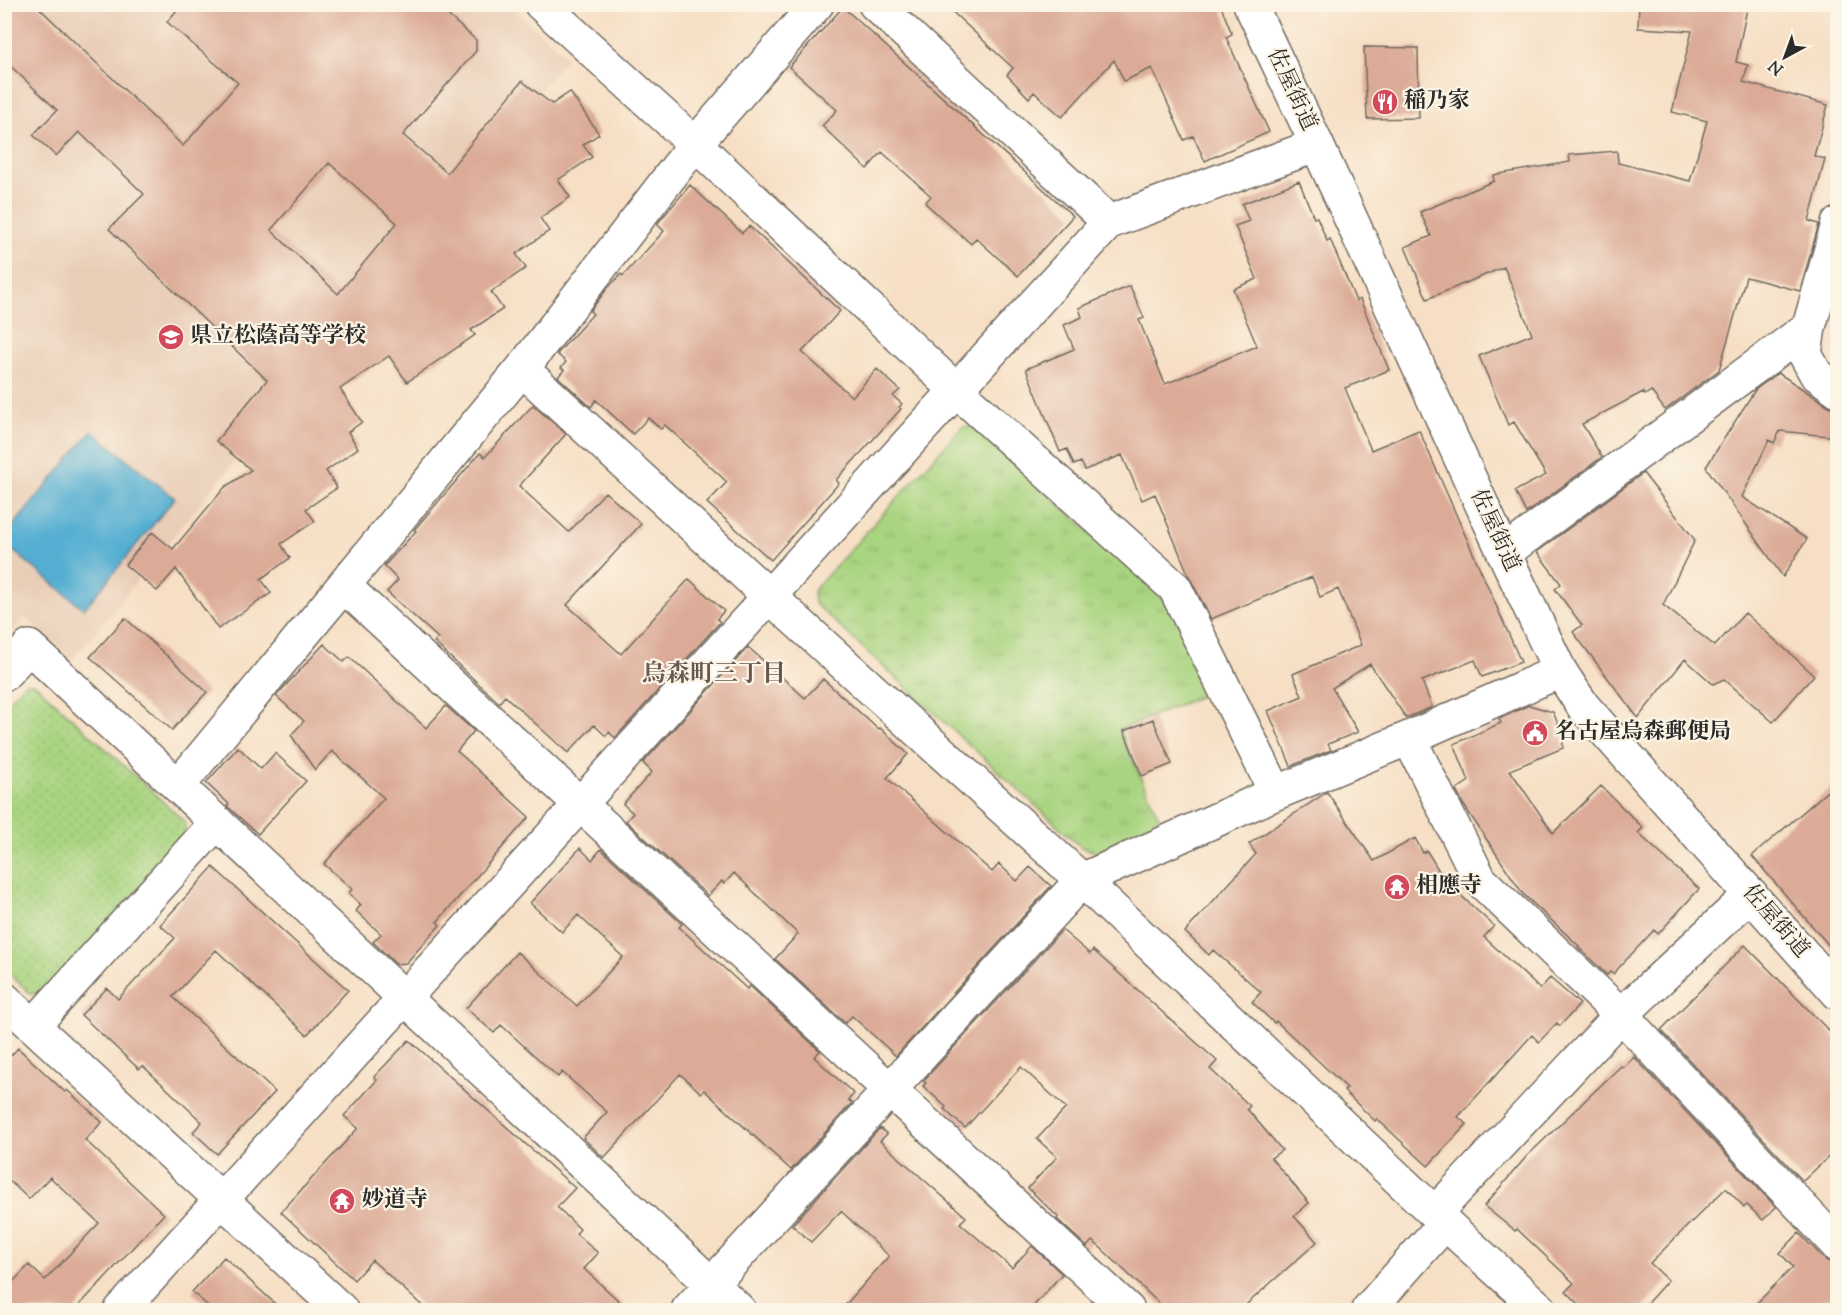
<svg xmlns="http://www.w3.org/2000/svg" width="1842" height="1315" font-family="'Sorts Mill Goudy','Noto Serif JP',serif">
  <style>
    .built { fill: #e9ceb7 }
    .grass { fill: url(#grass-tufts); stroke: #6a8056; stroke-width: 1.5 }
    .park { fill: url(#park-dots); stroke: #6a8056; stroke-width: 1.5 }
    .water { fill: #54aed2; stroke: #406c7e; stroke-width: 1.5 }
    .building { fill: #dbab97; fill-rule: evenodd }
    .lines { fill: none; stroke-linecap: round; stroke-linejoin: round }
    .minor-casing { stroke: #726a61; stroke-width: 36 }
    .tertiary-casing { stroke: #726a61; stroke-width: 36 }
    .minor { stroke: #fff; stroke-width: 33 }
    .tertiary { stroke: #fff; stroke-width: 33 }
    .labels { text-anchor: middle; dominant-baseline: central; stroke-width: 4.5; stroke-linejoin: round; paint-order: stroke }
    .street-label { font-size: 22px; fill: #2b2b2b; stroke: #fcf5e5 }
    .poi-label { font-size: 22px; font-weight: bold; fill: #2b2b2b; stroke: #fcf5e5; text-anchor: start }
    .neighbourhood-label { font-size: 24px; font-weight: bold; fill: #695851; stroke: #fcf5e5 }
  </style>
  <defs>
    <pattern id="grass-tufts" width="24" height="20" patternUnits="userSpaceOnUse" patternTransform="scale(1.5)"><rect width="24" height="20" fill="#a9d480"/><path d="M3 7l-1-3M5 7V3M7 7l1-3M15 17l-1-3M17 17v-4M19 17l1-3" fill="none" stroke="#92b66f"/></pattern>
    <pattern id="park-dots" width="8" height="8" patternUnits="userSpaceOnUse" patternTransform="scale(1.5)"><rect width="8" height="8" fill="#a9d480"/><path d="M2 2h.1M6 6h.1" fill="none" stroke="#92b66f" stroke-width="1.8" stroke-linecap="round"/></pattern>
  </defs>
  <rect width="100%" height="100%" fill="#fcf5e5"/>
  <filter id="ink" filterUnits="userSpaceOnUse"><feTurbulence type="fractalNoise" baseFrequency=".0167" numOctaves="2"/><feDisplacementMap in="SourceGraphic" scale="12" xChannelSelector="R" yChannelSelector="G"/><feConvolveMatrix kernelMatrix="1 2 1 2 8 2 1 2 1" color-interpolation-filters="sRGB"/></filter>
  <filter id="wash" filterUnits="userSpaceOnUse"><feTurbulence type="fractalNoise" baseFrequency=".008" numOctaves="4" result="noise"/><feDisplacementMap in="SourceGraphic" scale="24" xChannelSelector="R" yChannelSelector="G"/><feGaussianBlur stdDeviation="1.35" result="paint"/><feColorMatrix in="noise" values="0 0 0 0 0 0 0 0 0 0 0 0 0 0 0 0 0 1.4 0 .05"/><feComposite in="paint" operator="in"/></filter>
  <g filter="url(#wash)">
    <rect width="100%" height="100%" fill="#f6dfc4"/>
    <path class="built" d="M5,5H509L567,57L72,660L25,617L5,639Z"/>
    <path class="grass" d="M962,427H972L1155,590L1174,611L1210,692L1119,730L1163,826L1099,853L1081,847L814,603L813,591Z"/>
    <path class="park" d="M25,683H34L185,822L186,837L46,992L31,994L5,970V705Z"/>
    <path class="water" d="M92,431L175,498L84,609L5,544L4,537Z"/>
    <g id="blocks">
      <path class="building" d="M4,4H35L183,146L238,83L167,22L182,4H435L476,40V51L403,135L447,173L522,81L552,104L570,92L599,134L583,145L592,157L558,180L570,197L540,218L549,231L516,254L526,268L491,292L503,309L471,330L475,335L407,382L389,356L340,389L362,422L348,432L358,448L326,471L337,488L306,509L315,521L281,544L290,558L261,579L271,593L218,629L176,569L157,591L125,565L152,532L173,549L225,487L251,470L216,441L267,380L109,229L144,194L79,132L56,156L33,135L57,110L4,60ZM329,163L397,223L338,294L271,230Z
        M944,4H1220L1232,34L1226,37L1269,132L1205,161L1193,136L1184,140L1152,68L1124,81L1114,60L1062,117L1034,92L1029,98L1007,75L1013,68Z
        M1639,4H1748L1736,62L1748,65L1743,82L1828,105L1814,156L1825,159L1809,221L1819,224L1800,291L1746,277L1719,370L1665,410L1651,391L1645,395L1643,392L1582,424L1602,457L1526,513L1515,491L1546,475L1514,422L1508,425L1479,356L1532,334L1504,267L1427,299L1405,247L1431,236L1420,212L1494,181L1493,175L1570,162L1569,155L1617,151L1618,163L1690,181L1707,121L1672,112L1692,31L1638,28Z
        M843,7L1073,216L1018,276L976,238L971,244L925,203L931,196L882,152L867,169L822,126L837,110L789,67Z
        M1364,47L1418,48L1419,118L1367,119Z
        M1299,181L1314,218L1317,217L1327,241L1330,239L1356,301L1360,299L1389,370L1345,388L1371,450L1419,430L1521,662L1482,677L1475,660L1422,681L1432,707L1406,718L1370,664L1332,688L1358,732L1328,744L1331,750L1291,766L1268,711L1302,696L1293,674L1361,645L1338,589L1320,597L1312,577L1211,619L1189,576L1155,494L1142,500L1122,455L1085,470L1081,462L1074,465L1067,449L1060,452L1026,369L1074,349L1064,325L1082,317L1079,308L1130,286L1144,318L1139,320L1165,384L1257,346L1233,289L1257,279L1235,226L1249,221L1242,204Z
        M690,185L742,233L749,226L840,311L802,352L852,397L877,369L900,390L893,396L902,404L899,407L901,409L836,480L839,483L771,560L707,503L727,482L665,425L661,429L648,418L633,434L596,400L591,407L558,377L564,370L561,368L566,362L557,354L593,314L590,311L607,289L621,274L623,276L664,231L657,224Z
        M1778,373L1838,412V437L1780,431L1774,443L1769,440L1742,497L1807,539L1783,577L1706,467L1755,390Z
        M533,405L566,434L519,486L569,532L605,492L641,524L567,605L621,654L689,579L724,611L717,619L720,622L615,738L609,732L606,736L594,725L568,753L505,696L499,703L434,642L438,638L387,592L398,580L384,566L416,531L414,530L480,453L485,457Z
        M1643,473L1695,540L1663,605L1715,646L1745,613L1814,675L1773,722L1724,679L1713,684L1685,659L1638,718L1573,632L1582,625L1555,589L1561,584L1537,552Z
        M125,618L207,692L172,730L90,657Z
        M324,644L344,662L349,657L426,728L446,706L474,731L457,751L529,817L437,922L440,925L406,963L396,964L373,942L381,934L356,911L361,905L349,893L352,889L324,864L384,798L332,751L315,770L291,735L304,721L276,696Z
        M748,647L805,698L823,679L878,729L880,728L908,754L887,778L992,872L999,864L1017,881L1030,867L1051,886L896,1056L852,1016L845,1023L775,959L798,934L734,873L724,884L722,881L708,896L626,821L633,813L623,804L652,772L643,763Z
        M1529,705L1553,712L1563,736V748L1510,770L1553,833L1601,786L1643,828L1638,833L1699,889L1658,934L1654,930L1613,974L1610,972L1607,975L1578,947L1579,946L1523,894L1463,804L1456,790L1469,781L1454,744L1501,723L1499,719Z
        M1153,719L1172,764L1142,776L1124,731Z
        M238,747L261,769L275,753L306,781L258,834L227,806L229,804L206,783Z
        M1838,782V956L1752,856Z
        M1327,792L1374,861L1415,838L1423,853L1427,851L1445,881L1494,926L1484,937L1540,989L1550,978L1580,1004L1560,1026L1557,1023L1539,1042L1532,1035L1458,1117L1467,1124L1428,1166L1377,1119L1375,1121L1344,1091L1347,1088L1276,1021L1274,1023L1252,1002L1261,992L1213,950L1209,955L1185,932L1256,854L1249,844Z
        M580,848L592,860L601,849L682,924L679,927L747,989L750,986L820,1051L814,1057L854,1094L848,1100L852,1103L791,1170L704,1090L701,1093L680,1074L604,1158L583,1138L607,1112L562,1072L558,1077L501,1025L494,1033L466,1008L517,952L577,1006L623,957L578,915L562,932L530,903Z
        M213,867L348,990L307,1035L216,950L173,997L275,1092L217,1154L193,1132L202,1122L143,1066L139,1069L81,1015L107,988L118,999L175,938L160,925Z
        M1062,930L1090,954L1093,950L1217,1061L1210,1069L1250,1106L1247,1109L1282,1150L1271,1158L1309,1203L1294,1216L1317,1242L1239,1311H1167L1101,1248L1092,1241L1087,1247L1057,1219L1058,1217L1028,1188L1057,1157L1037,1139L1066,1108L1021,1067L965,1128L944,1109L946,1107L923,1086L926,1083L923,1081Z
        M1745,945L1838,1040V1148L1803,1181L1661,1030Z
        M409,1040L575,1188L557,1207L580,1229L576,1234L598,1253L584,1269L630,1311H428L372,1260L354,1280L281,1212L358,1128L344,1116L377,1080L374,1077Z
        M18,1048L65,1092L67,1090L102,1122L85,1140L164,1214L76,1309L78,1311H4V1291L29,1265L45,1280L99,1223L50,1177L29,1199L4,1176V1063Z
        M1634,1057L1776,1207L1763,1220L1747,1205L1744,1207L1726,1188L1650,1263L1668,1280L1640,1311H1586L1566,1291L1574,1283L1517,1229L1515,1231L1484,1206L1527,1156L1621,1066L1623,1068Z
        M880,1128L887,1134L880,1141L966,1217L960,1223L1012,1268L1032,1246L1062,1274L1029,1311H840L889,1256L841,1211L811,1242L792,1225Z
        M1799,1233L1824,1259L1832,1264H1838V1311H1749L1793,1267L1780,1253Z
        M224,1257L283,1311H214L192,1292Z"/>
    </g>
  </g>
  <g filter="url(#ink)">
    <use href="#blocks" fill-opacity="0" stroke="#726a61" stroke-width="1.5"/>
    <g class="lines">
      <defs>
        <path id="minor" d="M541,4L695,144L956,390L1175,588L1276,793
          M875,4L1109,222
          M1838,224L1809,327L1805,354L1816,374L1838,390
          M522,369L769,596L1082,880L1445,1223L1541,1310
          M1504,553L1809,327
          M344,586L1128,1310
          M4,674L29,647L739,1310
          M1409,738L1480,880L1621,1015L1838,1246
          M178,786L522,369L695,144L817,4
          M4,999L341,1310
          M33,1026L217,822
          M121,1310L1109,222L1317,145
          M688,1310L1082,880L1276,793L1409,738L1560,671"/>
        <path id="tertiary" d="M1250,4L1317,145L1504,553L1560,671L1583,706L1838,993
          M1435,1213L1621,1015L1751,894
          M1368,1310L1445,1223"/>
      </defs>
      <use href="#minor" class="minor-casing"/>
      <use href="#tertiary" class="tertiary-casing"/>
      <use href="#minor" class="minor"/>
      <use href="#tertiary" class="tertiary"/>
    </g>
  </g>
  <defs>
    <symbol id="restaurant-disc" viewBox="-11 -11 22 22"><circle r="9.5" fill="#d1495b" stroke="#fcf5e5"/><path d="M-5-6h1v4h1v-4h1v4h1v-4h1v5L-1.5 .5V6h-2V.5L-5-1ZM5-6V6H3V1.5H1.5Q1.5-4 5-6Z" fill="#fff"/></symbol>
    <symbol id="school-disc" viewBox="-11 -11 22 22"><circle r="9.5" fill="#d1495b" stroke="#fcf5e5"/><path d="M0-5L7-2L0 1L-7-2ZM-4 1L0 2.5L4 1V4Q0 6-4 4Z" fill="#fff"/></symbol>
    <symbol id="civic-disc" viewBox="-11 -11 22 22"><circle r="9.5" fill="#d1495b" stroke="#fcf5e5"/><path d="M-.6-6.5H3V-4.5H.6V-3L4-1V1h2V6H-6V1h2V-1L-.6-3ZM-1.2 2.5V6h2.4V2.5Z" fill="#fff"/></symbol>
    <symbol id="temple-disc" viewBox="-11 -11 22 22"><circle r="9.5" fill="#d1495b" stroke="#fcf5e5"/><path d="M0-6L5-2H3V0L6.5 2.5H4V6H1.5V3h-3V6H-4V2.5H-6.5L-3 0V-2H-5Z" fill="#fff"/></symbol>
  </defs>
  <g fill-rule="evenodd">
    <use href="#restaurant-disc" x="1370" y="87" width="30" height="30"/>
    <use href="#school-disc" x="156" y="322" width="30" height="30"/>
    <use href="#civic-disc" x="1520" y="718" width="30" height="30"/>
    <use href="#temple-disc" x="1382" y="872" width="30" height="30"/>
    <use href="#temple-disc" x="327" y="1186" width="30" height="30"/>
  </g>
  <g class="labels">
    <g class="street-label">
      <text transform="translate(1291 90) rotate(65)">佐屋街道</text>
      <text transform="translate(1494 531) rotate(65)">佐屋街道</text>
      <text transform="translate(1775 922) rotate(49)">佐屋街道</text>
    </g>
    <g class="poi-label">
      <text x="1404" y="102">稲乃家</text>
      <text x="190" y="337">県立松蔭高等学校</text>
      <text x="1555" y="733">名古屋烏森郵便局</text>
      <text x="1416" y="887">相應寺</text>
      <text x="362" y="1201">妙道寺</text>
    </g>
    <g class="neighbourhood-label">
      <text x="714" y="675">烏森町三丁目</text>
    </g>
  </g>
  <rect width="1842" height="1315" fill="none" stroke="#fcf5e5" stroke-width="24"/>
  <g transform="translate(1785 57) rotate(221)" stroke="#fcf5e5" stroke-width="4.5" paint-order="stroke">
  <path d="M0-4.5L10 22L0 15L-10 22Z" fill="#2b2b2b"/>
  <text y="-9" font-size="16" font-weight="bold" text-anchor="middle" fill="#2b2b2b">N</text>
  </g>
</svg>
